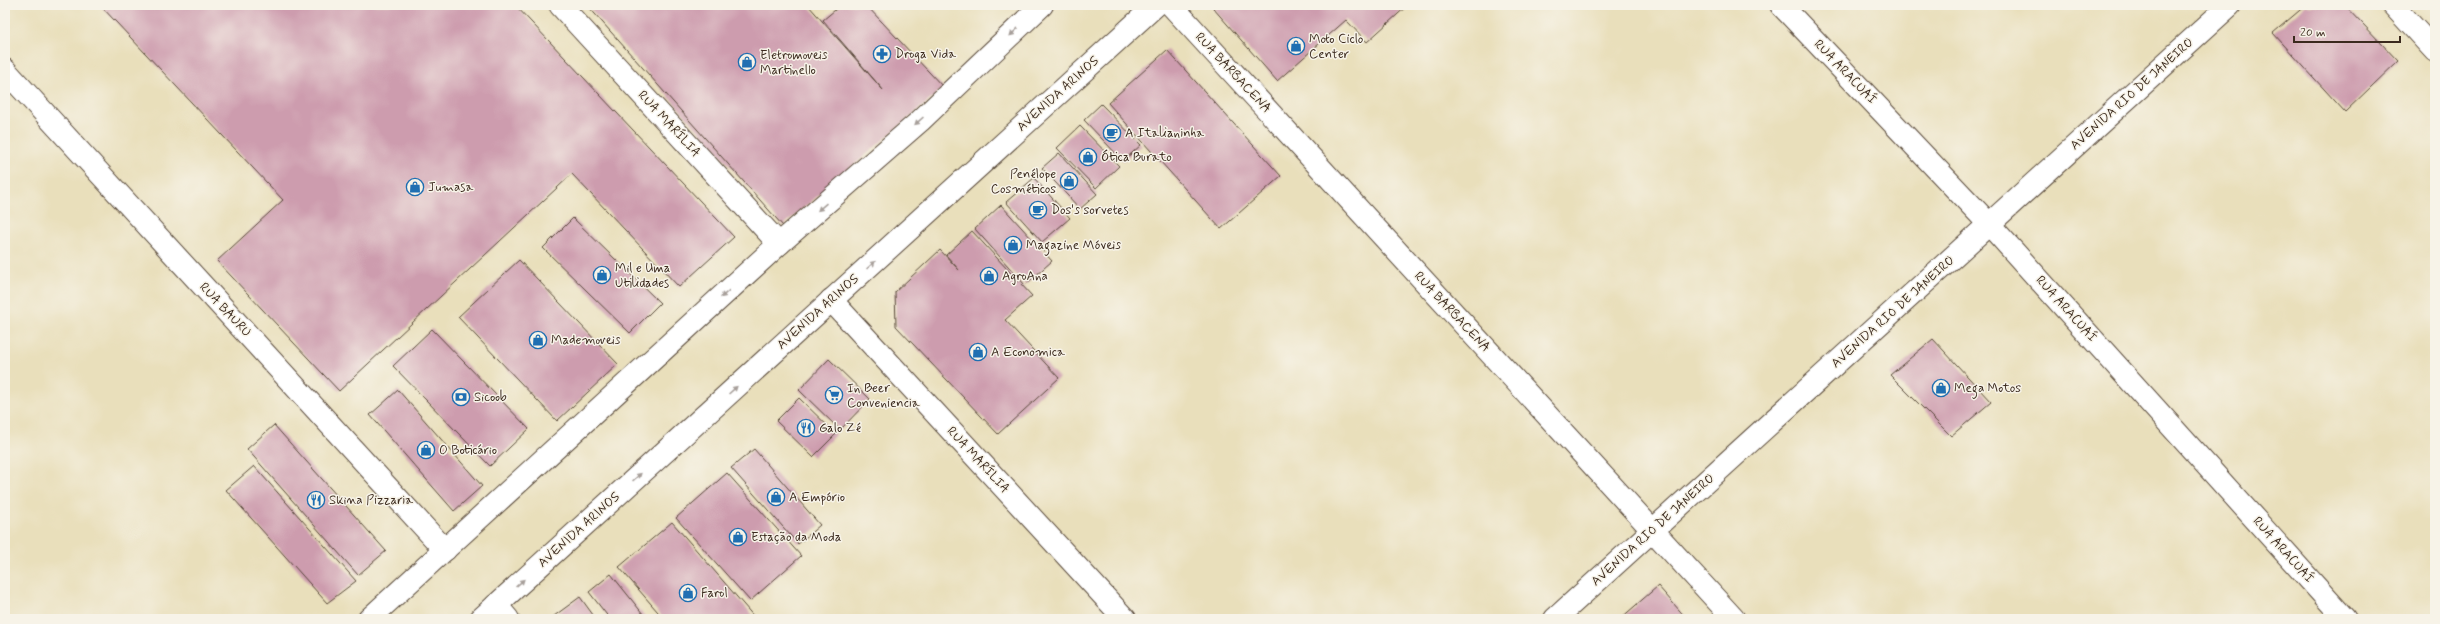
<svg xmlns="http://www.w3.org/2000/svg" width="2440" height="624" font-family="Mynerve,sans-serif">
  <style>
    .building { fill: #cd9cae }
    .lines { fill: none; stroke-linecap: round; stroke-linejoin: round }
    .street-casing { stroke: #554536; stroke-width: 24 }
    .secondary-casing { stroke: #554536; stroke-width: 24 }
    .street { stroke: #fff; stroke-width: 22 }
    .secondary { stroke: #fff; stroke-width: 22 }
    .oneway { fill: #a79f9a }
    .labels { text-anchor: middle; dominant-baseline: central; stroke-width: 3; stroke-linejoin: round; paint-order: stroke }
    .poi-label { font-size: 13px; fill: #3b2a1e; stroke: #f7f3e8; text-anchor: start }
    .street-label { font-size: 13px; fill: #3b2a1e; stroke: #f7f3e8 }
  </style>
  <rect width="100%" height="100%" fill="#f7f3e8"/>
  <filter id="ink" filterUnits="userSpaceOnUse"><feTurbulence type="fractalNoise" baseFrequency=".025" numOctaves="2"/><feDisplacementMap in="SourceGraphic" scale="8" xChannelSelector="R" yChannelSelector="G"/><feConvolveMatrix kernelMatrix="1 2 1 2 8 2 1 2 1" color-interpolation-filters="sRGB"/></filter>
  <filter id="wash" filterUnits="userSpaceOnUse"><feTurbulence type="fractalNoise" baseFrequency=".012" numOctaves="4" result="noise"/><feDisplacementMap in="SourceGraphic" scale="16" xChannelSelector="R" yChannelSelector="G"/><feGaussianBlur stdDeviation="0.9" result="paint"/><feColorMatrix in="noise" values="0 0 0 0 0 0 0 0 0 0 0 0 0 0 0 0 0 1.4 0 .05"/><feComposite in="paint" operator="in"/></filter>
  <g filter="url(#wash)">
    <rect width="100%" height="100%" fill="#e9dfbb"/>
    <g id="blocks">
      <path class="building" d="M100,5H515L734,237L679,287L572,174L339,391L217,261L283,200Z
        M587,5H808L883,90L823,20L841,5H866L944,88L783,226Z
        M1216,5H1408L1367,42L1346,20L1277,81L1213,8Z
        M2306,5H2345L2398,61L2345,112L2273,33Z
        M1167,50L1281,176L1221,229L1108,103Z
        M1101,104L1141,145L1123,161L1084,120Z
        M1080,126L1119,166L1096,188L1057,148Z
        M1059,153L1097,194L1080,209L1042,168Z
        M1034,178L1070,218L1042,242L1006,202Z
        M1001,205L1052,261L1025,285L975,229Z
        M573,218L660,303L630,333L543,248Z
        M972,231L1032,296L1005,320L1059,378L998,434L896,326L895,292L940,250L959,270L946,255Z
        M519,260L618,364L557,421L458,317Z
        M432,329L529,429L490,466L393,366Z
        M1933,339L1991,402L1951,436L1890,375Z
        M829,359L870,399L840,430L799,390Z
        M398,390L482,486L454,511L370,415Z
        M799,398L836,434L813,457L776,421Z
        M274,425L386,551L358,575L247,449Z
        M754,449L820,525L798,544L731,468Z
        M254,466L356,581L327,603L226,490Z
        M727,473L801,556L750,601L676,518Z
        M672,522L756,619H664L619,567Z
        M611,574L647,619H610L589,592Z
        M1658,586L1687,619H1620Z
        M580,597L596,619H550Z"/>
    </g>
  </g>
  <g filter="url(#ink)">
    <use href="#blocks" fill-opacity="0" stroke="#554536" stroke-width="1"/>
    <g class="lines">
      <defs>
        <path id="street" d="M560,5L779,244
          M1171,5L1734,619
          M1781,5L1989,224L2345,619
          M2393,5L2435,51
          M5,70L445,550
          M831,300L1125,619
          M496,605L508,619
          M1555,619L2230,5"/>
        <path id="secondary" d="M369,619L779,244L920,121L1042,5
          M481,619L1156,5"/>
      </defs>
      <use href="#street" class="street-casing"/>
      <use href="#secondary" class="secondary-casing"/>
      <use href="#street" class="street"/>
      <use href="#secondary" class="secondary"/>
    </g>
    <defs><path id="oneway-solid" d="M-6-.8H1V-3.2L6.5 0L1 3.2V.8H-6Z"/></defs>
    <g class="oneway">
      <use href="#oneway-solid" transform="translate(1014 32) rotate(137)"/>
      <use href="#oneway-solid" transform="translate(919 121) rotate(138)"/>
      <use href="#oneway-solid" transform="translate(822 207) rotate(139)"/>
      <use href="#oneway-solid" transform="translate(871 265) rotate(-42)"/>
      <use href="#oneway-solid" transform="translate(725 294) rotate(138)"/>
      <use href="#oneway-solid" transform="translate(733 390) rotate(-42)"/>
      <use href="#oneway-solid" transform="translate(637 477) rotate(-42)"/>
      <use href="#oneway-solid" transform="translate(520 583) rotate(-42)"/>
    </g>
  </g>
  <defs>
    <symbol id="shop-ring" viewBox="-11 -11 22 22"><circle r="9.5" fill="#f7f3e8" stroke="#1f6fb2" stroke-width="1.5"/><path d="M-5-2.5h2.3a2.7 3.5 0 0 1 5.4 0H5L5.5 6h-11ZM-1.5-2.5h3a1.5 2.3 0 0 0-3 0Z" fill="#1f6fb2"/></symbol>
    <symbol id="pharmacy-ring" viewBox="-11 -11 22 22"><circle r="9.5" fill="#f7f3e8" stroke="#1f6fb2" stroke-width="1.5"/><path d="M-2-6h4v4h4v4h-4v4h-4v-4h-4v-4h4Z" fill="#1f6fb2"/></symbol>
    <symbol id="cafe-ring" viewBox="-11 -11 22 22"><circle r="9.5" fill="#f7f3e8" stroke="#1f6fb2" stroke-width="1.5"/><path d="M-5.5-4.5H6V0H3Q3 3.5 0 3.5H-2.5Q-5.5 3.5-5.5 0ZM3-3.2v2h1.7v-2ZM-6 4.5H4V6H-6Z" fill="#1f6fb2"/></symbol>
    <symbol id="supermarket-ring" viewBox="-11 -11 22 22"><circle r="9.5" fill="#f7f3e8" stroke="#1f6fb2" stroke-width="1.5"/><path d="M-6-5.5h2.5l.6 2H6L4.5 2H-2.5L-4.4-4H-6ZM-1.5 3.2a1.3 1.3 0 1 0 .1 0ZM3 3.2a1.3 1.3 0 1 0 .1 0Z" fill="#1f6fb2"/></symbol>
    <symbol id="bank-ring" viewBox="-11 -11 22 22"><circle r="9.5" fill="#f7f3e8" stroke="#1f6fb2" stroke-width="1.5"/><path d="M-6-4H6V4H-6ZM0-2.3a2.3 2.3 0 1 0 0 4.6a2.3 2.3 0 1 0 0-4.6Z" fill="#1f6fb2"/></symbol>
    <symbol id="restaurant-ring" viewBox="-11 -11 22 22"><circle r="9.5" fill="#f7f3e8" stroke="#1f6fb2" stroke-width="1.5"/><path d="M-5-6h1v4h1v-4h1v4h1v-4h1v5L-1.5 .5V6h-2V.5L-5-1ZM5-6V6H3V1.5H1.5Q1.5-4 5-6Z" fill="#1f6fb2"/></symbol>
  </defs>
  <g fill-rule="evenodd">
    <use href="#shop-ring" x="1286" y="36" width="20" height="20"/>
    <use href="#pharmacy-ring" x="872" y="44" width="20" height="20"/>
    <use href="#shop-ring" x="737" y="52" width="20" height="20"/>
    <use href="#cafe-ring" x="1102" y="123" width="20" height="20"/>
    <use href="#shop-ring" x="1078" y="147" width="20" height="20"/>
    <use href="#shop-ring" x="1059" y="171" width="20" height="20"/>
    <use href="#shop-ring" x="405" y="177" width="20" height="20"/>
    <use href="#cafe-ring" x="1028" y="200" width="20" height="20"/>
    <use href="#shop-ring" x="1003" y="235" width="20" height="20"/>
    <use href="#shop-ring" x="592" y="265" width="20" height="20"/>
    <use href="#shop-ring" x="979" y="266" width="20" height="20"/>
    <use href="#shop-ring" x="528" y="330" width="20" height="20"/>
    <use href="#shop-ring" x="968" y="342" width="20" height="20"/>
    <use href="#shop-ring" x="1931" y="378" width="20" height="20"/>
    <use href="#supermarket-ring" x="824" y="385" width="20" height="20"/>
    <use href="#bank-ring" x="451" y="387" width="20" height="20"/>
    <use href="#restaurant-ring" x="796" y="418" width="20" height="20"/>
    <use href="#shop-ring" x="416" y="440" width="20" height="20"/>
    <use href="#shop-ring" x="766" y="487" width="20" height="20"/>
    <use href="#restaurant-ring" x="306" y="490" width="20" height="20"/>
    <use href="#shop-ring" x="728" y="527" width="20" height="20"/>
    <use href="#shop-ring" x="678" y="583" width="20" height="20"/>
  </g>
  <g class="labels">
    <g class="poi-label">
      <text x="1309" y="39">Moto Ciclo<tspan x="1309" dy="15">Center</tspan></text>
      <text x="895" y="54">Droga Vida</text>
      <text x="760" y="55">Eletromoveis<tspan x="760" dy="15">Martinello</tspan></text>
      <text x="1125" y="133">A Italianinha</text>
      <text x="1101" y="157">Ótica Burato</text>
      <text x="1056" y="174" text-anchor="end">Penélope<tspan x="1056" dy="15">Cosméticos</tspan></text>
      <text x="428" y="187">Jumasa</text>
      <text x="1051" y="210">Dos's sorvetes</text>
      <text x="1026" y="245">Magazine Móveis</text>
      <text x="615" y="268">Mil e Uma<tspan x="615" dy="15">Utilidades</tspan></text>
      <text x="1002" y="276">AgroAna</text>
      <text x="551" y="340">Mademoveis</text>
      <text x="991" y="352">A Economica</text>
      <text x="847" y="388">In Beer<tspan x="847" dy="15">Conveniencia</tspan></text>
      <text x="1954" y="388">Mega Motos</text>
      <text x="474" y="397">Sicoob</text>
      <text x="819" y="428">Galo Zé</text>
      <text x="439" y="450">O Boticário</text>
      <text x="789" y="497">A Empório</text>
      <text x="329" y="500">Skina Pizzaria</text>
      <text x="751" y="537">Estação da Moda</text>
      <text x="701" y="593">Farol</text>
    </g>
    <g class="street-label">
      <text transform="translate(1845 72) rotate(46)">RUA ARACUAÍ</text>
      <text transform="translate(1233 73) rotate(47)">RUA BARBACENA</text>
      <text transform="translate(1058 94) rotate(-42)">AVENIDA ARINOS</text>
      <text transform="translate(2132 94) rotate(-42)">AVENIDA RIO DE JANEIRO</text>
      <text transform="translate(669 124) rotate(47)">RUA MARÍLIA</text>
      <text transform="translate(2066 309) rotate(48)">RUA ARACUAÍ</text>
      <text transform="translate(225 310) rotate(47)">RUA BAURU</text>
      <text transform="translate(818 312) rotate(-42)">AVENIDA ARINOS</text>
      <text transform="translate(1452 312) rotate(47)">RUA BARBACENA</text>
      <text transform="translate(1893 312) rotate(-42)">AVENIDA RIO DE JANEIRO</text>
      <text transform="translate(978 460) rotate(47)">RUA MARÍLIA</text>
      <text transform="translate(579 530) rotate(-42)">AVENIDA ARINOS</text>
      <text transform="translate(1653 530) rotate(-42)">AVENIDA RIO DE JANEIRO</text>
      <text transform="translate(2283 550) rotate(48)">RUA ARACUAÍ</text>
    </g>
  </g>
  <rect width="2440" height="624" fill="none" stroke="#f7f3e8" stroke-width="20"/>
  <path d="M2294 36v6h106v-6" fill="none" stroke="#3b2a1e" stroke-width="2"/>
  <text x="2300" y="36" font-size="12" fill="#3b2a1e" stroke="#f7f3e8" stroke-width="3" paint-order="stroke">20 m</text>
</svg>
